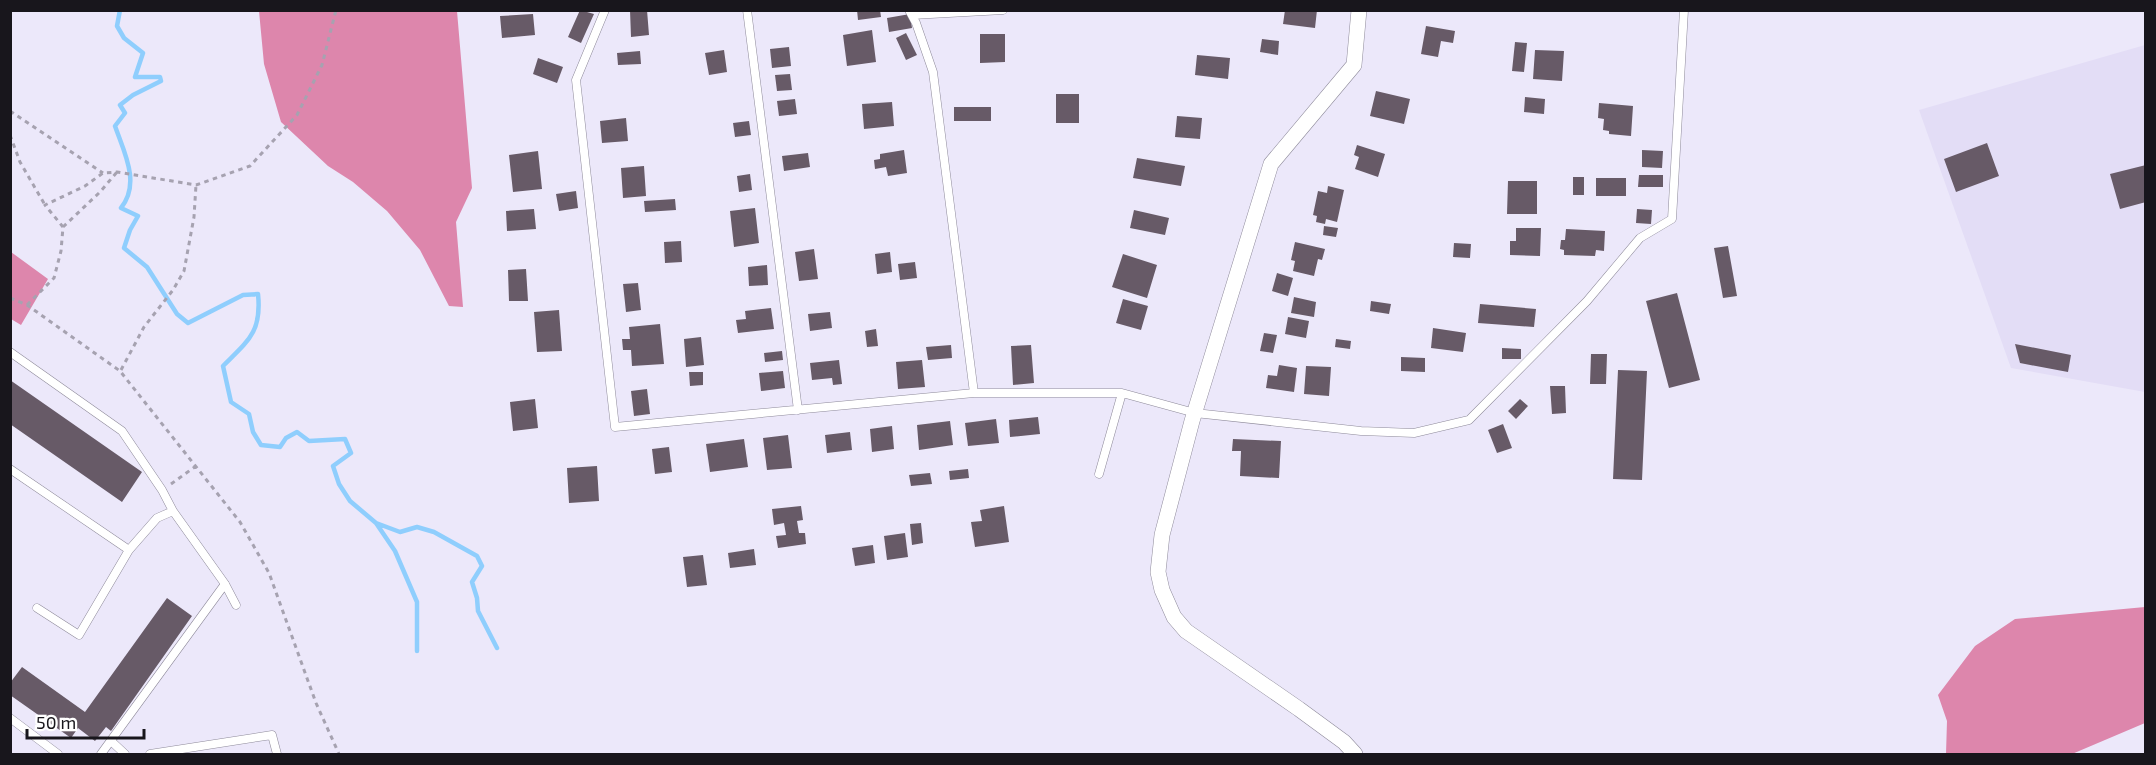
<svg xmlns="http://www.w3.org/2000/svg" width="2156" height="765" font-family="'Exo 2',sans-serif">
  <style>
    .built { fill: #e3ddf6 }
    .forest { fill: #dd86ac }
    .lines { fill: none; stroke-linecap: round; stroke-linejoin: round }
    .stream { stroke: #8fcefd; stroke-width: 4.5 }
    .building { fill: #675a67 }
    .service-casing { stroke: #8e8a9a; stroke-width: 9 }
    .minor-casing { stroke: #8e8a9a; stroke-width: 16 }
    .path { stroke: #a6a2b0; stroke-width: 3; stroke-dasharray: 4.5 4.5; stroke-linecap: butt }
    .service { stroke: #fff; stroke-width: 8 }
    .minor { stroke: #fff; stroke-width: 15 }
  </style>
  <rect width="100%" height="100%" fill="#ece8fa"/>
  <path class="built" d="M2145,45V392L2011,368L1919,110Z"/>
  <path class="forest" d="M259,11H457L472,188L456,222L463,307L449,306L420,250L387,211L353,182L328,166L281,122L264,64Z
    M11,252L48,279L21,325L11,319Z
    M2145,607V723L2072,754H1946L1947,721L1938,695L1975,646L2015,619Z"/>
  <g class="lines">
    <path class="stream" d="M120,10L117,26L124,38L143,53L135,77H160L161,81L133,95L120,105L125,113L115,126C124,152 141,183 121,208L138,216L130,230L124,248L147,267L177,314L188,323L243,295L258,294C262,332 248,341 223,366L231,402L249,414L253,432L261,445L280,447L286,438L297,432L309,441L345,439L351,453L333,466L339,484L350,501L376,523L400,532L417,527L434,532L477,556L482,566L472,582L477,598L478,611L497,648
      M376,523L395,551L417,602V651"/>
  </g>
  <path class="building" d="M580,10L594,14L581,43L568,37Z
    M630,10H647L649,35L631,37Z
    M857,10H880L881,17L858,20Z
    M1285,10H1317L1315,28L1283,24Z
    M533,14L535,35L502,38L500,16Z
    M910,14L912,28L889,32L887,18Z
    M1426,26L1455,31L1453,43L1441,41L1438,57L1421,54Z
    M872,30L876,62L847,66L843,35Z
    M906,33L917,55L906,60L896,38Z
    M980,34H1005V62L980,63Z
    M1262,39L1279,41L1278,55L1260,52Z
    M1515,42L1527,43L1524,72L1512,71Z
    M789,47L791,66L772,68L770,49Z
    M724,50L727,72L709,75L705,53Z
    M1535,50L1564,51L1562,81L1533,79Z
    M640,51L641,64L618,65L617,53Z
    M1197,55L1230,58L1228,79L1195,75Z
    M538,58L563,67L557,83L533,74Z
    M790,74L792,90L777,91L775,75Z
    M1376,91L1410,99L1404,124L1370,116Z
    M1056,94H1079V123H1056Z
    M1525,97L1545,99L1544,114L1524,112Z
    M795,99L797,114L779,116L777,101Z
    M892,102L894,126L864,129L862,104Z
    M1599,103L1633,106L1631,136L1609,134V131L1603,130L1604,119L1598,118Z
    M954,107H991V121H954Z
    M1177,116L1202,118L1200,139L1175,137Z
    M626,118L628,141L602,143L600,121Z
    M749,121L751,135L735,137L733,123Z
    M1987,143L1999,176L1956,192L1944,159Z
    M1357,145L1385,154L1378,177L1355,169L1359,157L1354,155Z
    M904,150L907,173L888,176L886,167L875,169L874,160L880,159V154Z
    M1642,150L1663,151L1662,168L1642,167Z
    M538,151L542,189L513,192L509,155Z
    M808,153L810,167L784,171L782,156Z
    M1137,158L1185,166L1181,186L1133,178Z
    M2146,165V202L2120,209L2110,174Z
    M644,166L646,196L623,198L621,168Z
    M750,174L752,190L739,192L737,176Z
    M1639,175H1663V187H1638Z
    M1573,177H1584V195H1573Z
    M1596,178H1626V196H1596Z
    M1508,181H1537V214H1507Z
    M1328,186L1344,190L1337,222L1326,219L1325,224L1316,222L1317,216L1313,215L1318,191L1327,193Z
    M576,191L578,208L559,211L556,194Z
    M675,199L676,210L645,212L644,201Z
    M755,208L759,243L734,247L730,211Z
    M534,209L536,229L507,231L506,211Z
    M1637,209L1652,210L1651,224L1636,223Z
    M1134,210L1169,218L1165,235L1130,228Z
    M1324,226L1338,228L1336,237L1323,235Z
    M1516,228H1541L1540,256L1510,255V241H1516Z
    M1566,229L1605,231L1604,251L1596,250L1595,256L1564,255V250L1560,249L1561,240H1565Z
    M681,241L682,262L665,263L664,242Z
    M1295,242L1325,249L1322,260L1318,259L1314,276L1293,271L1295,261L1291,260Z
    M1454,243L1471,244L1470,258L1453,257Z
    M1728,246L1737,296L1723,298L1714,248Z
    M814,249L818,279L799,281L795,252Z
    M890,252L892,272L877,274L875,254Z
    M1123,254L1157,265L1147,298L1112,287Z
    M915,262L917,278L900,280L898,264Z
    M767,265L768,285L749,286L748,267Z
    M526,269L528,301H509L508,270Z
    M1277,273L1293,278L1288,296L1272,291Z
    M638,283L641,310L626,312L623,284Z
    M1677,293L1700,380L1669,388L1646,301Z
    M1294,297L1316,302L1314,317L1291,313Z
    M1123,299L1148,306L1141,330L1116,323Z
    M1371,301L1391,304L1389,314L1370,311Z
    M1480,304L1536,309L1534,327L1478,323Z
    M771,308L774,329L738,333L736,320L746,319L745,311Z
    M559,310L562,351L537,352L534,312Z
    M830,312L832,328L810,331L808,314Z
    M1288,317L1309,321L1306,338L1285,334Z
    M660,324L664,364L632,366L631,350H623L622,339H630L629,327Z
    M1433,328L1466,333L1463,352L1431,348Z
    M876,329L878,346L867,347L865,331Z
    M1264,333L1277,335L1273,353L1260,351Z
    M701,337L704,365L686,367L684,339Z
    M1336,339L1351,341L1350,349L1335,347Z
    M2015,344L2071,355L2068,372L2020,363Z
    M951,345L952,358L928,360L926,347Z
    M1031,345L1034,383L1013,385L1011,346Z
    M1502,348L1521,349V359H1502Z
    M782,351L783,360L765,362L764,353Z
    M1591,354H1607L1606,384H1590Z
    M1401,357L1425,358V372L1401,371Z
    M839,360L842,384L833,385L832,378L812,380L810,363Z
    M922,360L925,387L898,389L896,362Z
    M1279,365L1297,368L1294,392L1266,388L1268,375L1277,376Z
    M1306,366L1331,367L1329,396L1304,394Z
    M1618,370L1647,371L1642,480L1613,479Z
    M783,371L785,388L761,391L759,373Z
    M689,372H703V385L690,386Z
    M10,380L142,472L122,502L10,424Z
    M1550,386H1565L1566,413L1552,414Z
    M647,389L650,414L634,416L631,391Z
    M535,399L538,428L513,431L510,402Z
    M1520,399L1528,406L1516,419L1508,411Z
    M1038,417L1040,434L1010,437L1009,420Z
    M996,419L999,443L968,446L965,423Z
    M950,421L953,445L919,450L917,425Z
    M1503,424L1512,448L1497,453L1488,430Z
    M892,426L894,449L872,452L870,429Z
    M850,432L852,450L827,453L825,435Z
    M788,435L792,468L767,470L763,438Z
    M744,439L748,467L710,472L706,444Z
    M1233,439L1281,441L1279,478L1240,476L1241,451H1232Z
    M669,447L672,472L655,474L652,449Z
    M597,466L599,501L569,503L567,468Z
    M968,469L969,478L950,480L949,471Z
    M930,473L932,484L911,486L909,475Z
    M801,506L803,520L797,521L799,533H805L806,544L778,548L776,536L786,535L784,523L774,525L772,509Z
    M1004,506L1009,542L975,547L971,522L982,521L980,510Z
    M921,523L923,543L912,545L910,524Z
    M905,533L908,557L887,560L884,536Z
    M873,545L875,563L855,566L852,548Z
    M754,549L756,565L730,568L728,553Z
    M703,555L707,585L687,587L683,557Z
    M167,598L192,616L111,731L106,727L95,741L78,728L71,738L10,695V683L22,667L85,712Z"/>
  <g class="lines">
    <defs>
      <path id="service" d="M605,10L576,80L615,427L974,393H1122L1195,413L1361,431L1414,433L1469,420L1587,301L1640,238L1672,219L1684,10
        M747,10L798,410
        M909,10L916,23L933,72L974,393
        M912,15L1003,10
        M10,352L122,431L162,490L173,511
        M10,469L129,550
        M1099,474L1122,393
        M37,608L79,635L129,550L157,518L173,511L225,584L236,605
        M10,718L58,754
        M111,741L125,754
        M101,754L225,584
        M150,754L272,735L277,754"/>
      <path id="minor" d="M1355,754L1344,742L1299,709L1186,631L1174,617L1162,590L1158,572L1162,535L1192,421L1271,164L1354,65L1359,10"/>
    </defs>
    <use href="#service" class="service-casing"/>
    <use href="#minor" class="minor-casing"/>
    <path class="path" d="M10,111L103,173
      M10,135L20,162L45,205
      M63,227L100,192L117,172
      M10,298L27,305L120,371L240,522L269,573L316,703L339,754
      M27,305L54,278L61,251L63,227L45,205L85,186L103,173L117,172L196,185L250,166L297,115L322,65L336,10
      M121,370L144,327L173,290L184,271L194,217L196,185
      M171,484L196,466"/>
    <use href="#service" class="service"/>
    <use href="#minor" class="minor"/>
  </g>
  <rect width="2156" height="765" fill="none" stroke="#18161c" stroke-width="24"/>
  <path d="M27 729v9h117v-9" fill="none" stroke="#18161c" stroke-width="3"/>
  <text x="36" y="729" font-size="18" fill="#18161c" stroke="#ffffff" stroke-width="4.5" paint-order="stroke">50 m</text>
</svg>
